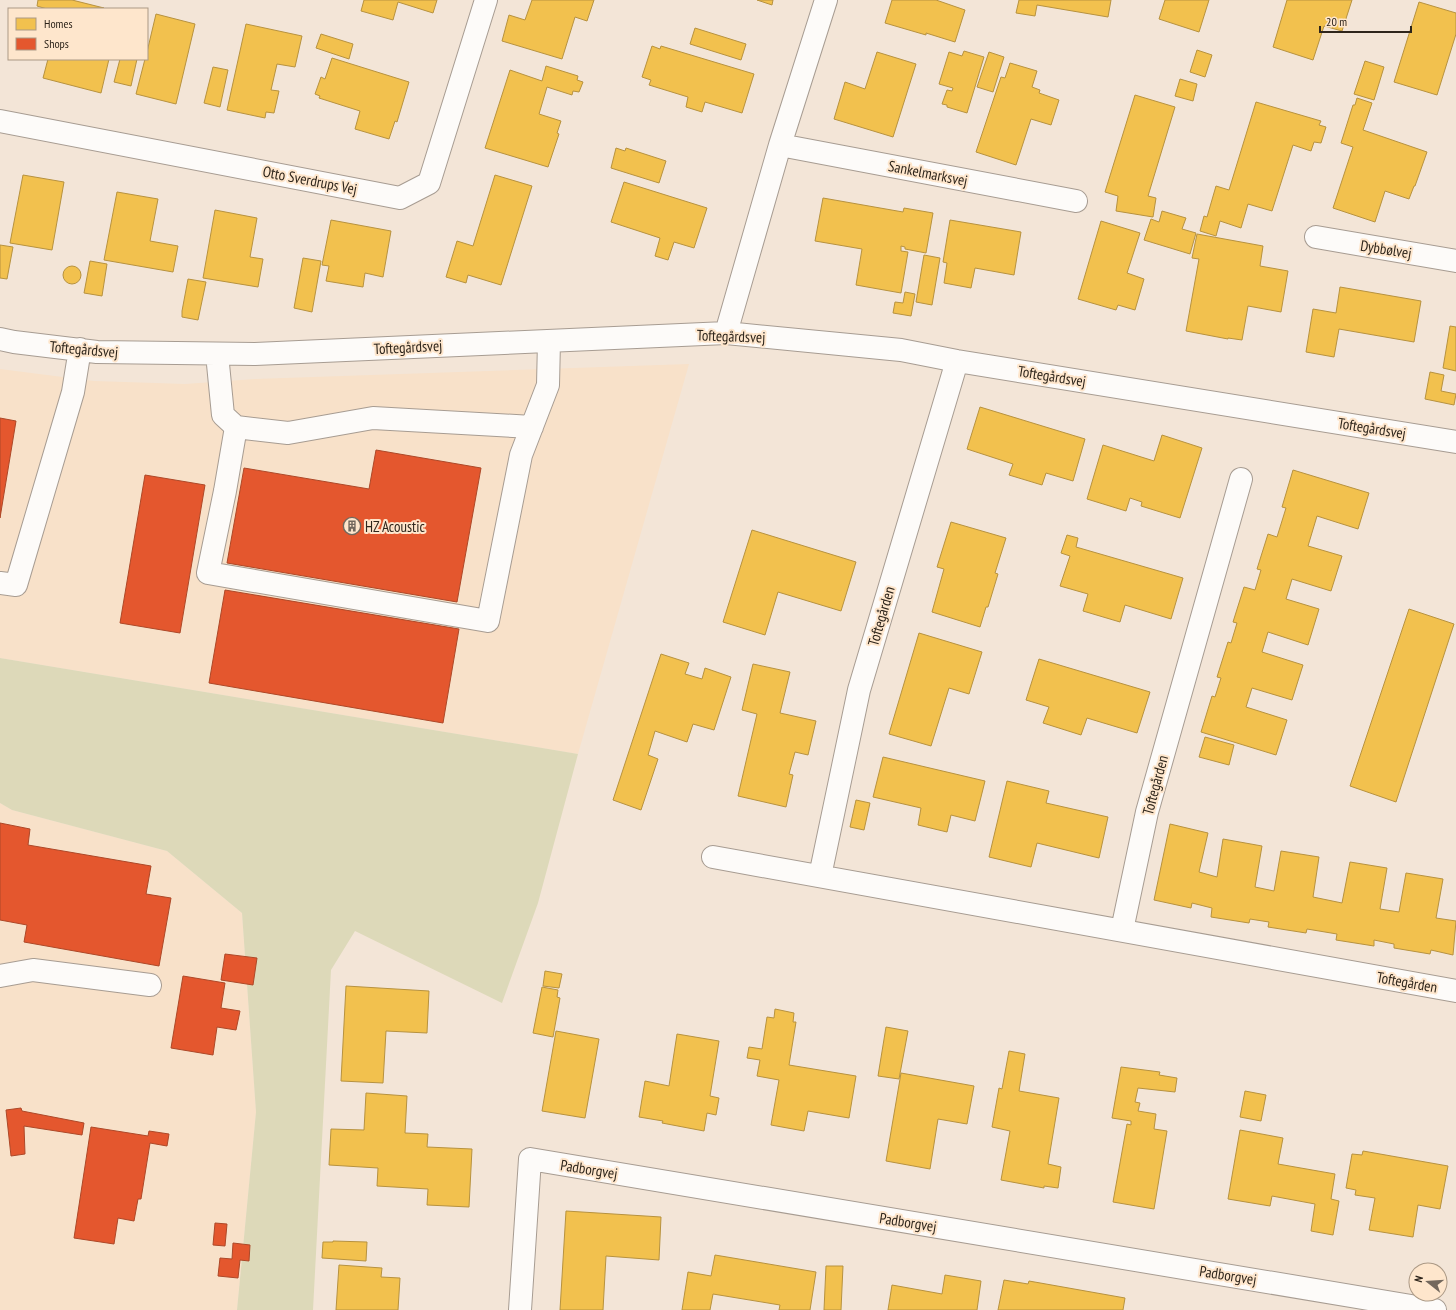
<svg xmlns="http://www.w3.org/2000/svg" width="1456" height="1310" font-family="'PT Sans Narrow',sans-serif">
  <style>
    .built { fill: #f8e1c9 }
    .green { fill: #ddd9b9 }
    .homes { fill: #f2c14e; stroke: #b7923f }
    .shops { fill: #e4572e; stroke: #ad4828 }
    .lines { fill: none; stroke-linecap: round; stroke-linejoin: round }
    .minor-casing { stroke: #a79c92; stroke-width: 24 }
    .minor { stroke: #fdfbf9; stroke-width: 22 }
    .labels { text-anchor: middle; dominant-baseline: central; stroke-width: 4; stroke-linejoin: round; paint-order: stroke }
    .street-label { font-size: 15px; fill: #2e251b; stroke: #fee6cc }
    .poi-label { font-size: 15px; fill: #2e251b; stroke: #fee6cc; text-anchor: start }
  </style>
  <rect width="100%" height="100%" fill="#f3e5d7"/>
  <path class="built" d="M689,364L578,754L0,658V369L94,381L185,384L255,379Z
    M0,803L12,810L167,851L242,913L256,1112L237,1310H0Z"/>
  <path class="green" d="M0,658L578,754L538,903L502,1003L355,931L331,970L313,1310H237L256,1112L242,913L167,851L12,810L0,803Z"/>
  <path class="homes" d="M38,0H72L104,8L47,9L37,6Z
    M364,0H437L433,13L398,2L393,20L361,11Z
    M532,0H594L587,21L575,17L562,59L502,41L509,15L525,20Z
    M757,0H773L772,5Z
    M892,0H936L965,10L955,42L926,33V35L885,23Z
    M1019,0H1111L1108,17L1037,5L1035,16L1016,13Z
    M1165,0H1209L1199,32L1159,19Z
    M1287,0H1352L1342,31L1324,26L1313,60L1273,47Z
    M1419,2L1456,13V34L1437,95L1394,82Z
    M156,14L195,24L176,104L136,94L145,59H147V52Z
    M246,24L302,36L295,67L277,64L271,90L279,91L274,113L266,112L265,118L227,110Z
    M695,28L746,44L741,60L690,44Z
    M321,34L353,44L349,59L316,48Z
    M652,46L660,49L661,46L754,74L742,113L705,102L702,112L686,107L688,97L649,85L651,80L642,77Z
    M1197,50L1212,55L1205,77L1190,72Z
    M964,51L984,57L967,113L947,107V105L942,104L947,90L952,91L953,88L939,84L949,52L962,56Z
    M877,52L916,64L893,137L834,119L845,82L865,89Z
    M989,52L1004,57L993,92L977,87Z
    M332,58L409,82L397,122L395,121L389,139L355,129L360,111L319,98L320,96L315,94L321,77L325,79Z
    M48,59H109L101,93L43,78Z
    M120,59H137L131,86L114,82Z
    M1365,61L1384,67L1374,100L1354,94Z
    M1010,63L1037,71L1032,87L1040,90L1039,93L1059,100L1051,125L1031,119L1016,165L976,152L1001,77L1005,78Z
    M546,66L578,76L577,80L583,82L579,92L573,91L572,95L547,87L539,114L561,121L557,133L559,134L548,167L485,148L510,70L542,81Z
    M213,67L228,70L220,107L204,103Z
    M1180,79L1197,84L1193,101L1175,96Z
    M1135,95L1175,107L1148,196L1156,198L1153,217L1116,211L1118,196L1105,192Z
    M1357,98L1372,103L1363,130L1427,152L1415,186H1414L1409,199L1385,191L1375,222L1333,208L1353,147L1341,143L1353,105H1355Z
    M1256,102L1321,121L1319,125L1326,127L1321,143L1314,142L1311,151L1293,145L1272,211L1248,204L1241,228L1220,221L1216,236L1200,231L1204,216L1207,217L1216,186L1229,190Z
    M616,148L625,151L626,148L666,161L659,183L611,168Z
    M23,175L64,182L52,250L10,243Z
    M495,175L532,186L501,285L468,275L466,283L446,277L457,241L473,246Z
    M624,182L707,208L694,248L674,242L668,260L655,256L660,238L611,222Z
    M117,192L158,199L150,241L178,246L173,272L104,260Z
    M823,198L903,212L904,208L933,213L926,253L905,249V247L901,246V251L908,252L901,293L856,285L862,249L815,241Z
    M215,210L257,218L250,257L263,259L258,287L203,278Z
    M1162,211L1186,218L1182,229L1196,233L1190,254L1144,240L1151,219L1159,222Z
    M331,220L391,231L383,277L365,273L363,287L326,281L329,266L322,265Z
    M950,220L1021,232L1014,275L975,268L971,288L944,283L947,263L943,262Z
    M1101,221L1140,233L1127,273L1144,279L1135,310L1118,305L1116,310L1078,299Z
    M1197,234L1263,246L1260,266L1288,271L1281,312L1248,306L1242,340L1228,338V339L1186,331L1199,259L1192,258Z
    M0,245L13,247L7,279L0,278Z
    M924,255L940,258L932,305L916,302Z
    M303,258L321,261L312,312L294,308Z
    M90,261L107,264L102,296L84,293Z
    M63 275a9 9 0 1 1 18 0a9 9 0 1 1-18 0Z
    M188,279L206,282L198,320L182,317V311Z
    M1340,287L1421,301L1414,342L1339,329L1334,357L1306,352L1313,309L1336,313Z
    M905,292L915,294L911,316L893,313L895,302L903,303Z
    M1450,326L1456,327V371L1443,368Z
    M1430,372L1444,375L1441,391L1456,394L1454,405L1425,399Z
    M980,407L1085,439L1073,481L1046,473L1042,485L1009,475L1013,464L967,449Z
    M1162,435L1202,448L1180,518L1141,506L1142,502L1130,498L1126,511L1087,499L1103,445L1154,461Z
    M1293,470L1369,493L1358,529L1317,516L1308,546L1342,556L1331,591L1292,579L1286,599L1319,609L1308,645L1268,632L1262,652L1303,665L1292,700L1252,688L1246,707L1287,720L1276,755L1201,732L1212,696L1215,697L1221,678L1217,677L1228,642L1231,643L1237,623L1233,622L1244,587L1255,590L1261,570L1257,569L1268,534L1277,537L1286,508L1282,507Z
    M951,522L1006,538L995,573L998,574L988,607H986L980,627L932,612L944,569L937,567Z
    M752,530L856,562L841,611L778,592L765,635L723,622Z
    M1067,535L1078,538L1076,547L1183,578L1171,619L1125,605L1120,622L1083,611L1088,594L1060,586L1070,556L1061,553Z
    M1409,609L1454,624L1396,802L1350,786Z
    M919,633L982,652L969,694L949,688L931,746L889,734Z
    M661,654L689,663L685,674L702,679L705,668L731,677L714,730L693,724L687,742L655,731L648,755L658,759L641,810L613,800Z
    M1039,659L1150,692L1137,733L1087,718L1081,735L1043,723L1049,707L1026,700Z
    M753,664L790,672L780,713L816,721L808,755L795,752L789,774L793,775L786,807L738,796L757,714L742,710Z
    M1205,737L1234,745L1229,765L1199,757Z
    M883,757L985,781L975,821L951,815L947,832L918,825L921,808L873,797Z
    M1007,781L1049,791L1046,803L1108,817L1099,858L1037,843L1031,867L989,857Z
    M856,800L870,803L864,830L850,827Z
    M1170,824L1208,833L1199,872L1217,877L1223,839L1262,846L1255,887L1274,891L1281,851L1319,857L1313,897L1342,903L1350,862L1387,868L1380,909L1399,912L1406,873L1443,879L1436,918L1456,921L1453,955L1431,950L1430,954L1394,948V944L1374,940V946L1336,940L1337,934L1307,929L1306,933L1268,927L1269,922L1250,919L1249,923L1211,917L1212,908L1192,903L1191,908L1154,900Z
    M545,971L562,974L559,988L543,986Z
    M346,986L429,991L427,1033L386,1031L383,1083L341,1081Z
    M542,987L558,990L557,997L560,998L553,1037L533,1033Z
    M775,1009L794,1013L793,1022H796L789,1065L856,1076L849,1118L808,1111L804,1131L771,1125L779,1080L757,1076L760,1060L747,1058L749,1047L762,1049L767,1017L774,1018Z
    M886,1027L908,1031L899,1079L878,1076Z
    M556,1031L599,1039L585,1118L542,1111Z
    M677,1034L719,1041L710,1096L719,1098L716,1115L707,1113L704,1131L662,1123L663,1121L639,1117L645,1081L669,1086Z
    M1009,1051L1025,1054L1019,1091L1059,1098L1048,1164L1061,1167L1058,1188L1044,1186V1188L1001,1180L1010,1131L992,1127L999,1088L1002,1089Z
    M1121,1067L1160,1072L1159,1075L1177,1078L1175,1092L1138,1088L1135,1102L1140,1103L1138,1111L1156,1114L1154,1129L1167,1131L1154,1209L1113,1202L1127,1124L1131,1125V1121L1112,1118Z
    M901,1073L974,1086L967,1124L938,1119L930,1169L886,1161Z
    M1245,1091L1266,1095L1261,1121L1240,1117Z
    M366,1093L407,1096L405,1133L428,1134L427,1147L472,1149L469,1207L427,1205L428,1189L377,1186L378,1168L329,1165L331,1129L364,1130Z
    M1240,1130L1283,1138L1278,1164L1335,1174L1331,1199L1339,1201L1333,1235L1311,1231L1315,1204L1272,1196L1270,1206L1228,1199Z
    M1363,1151L1448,1166L1440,1209L1418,1205L1413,1237L1369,1230L1375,1198L1355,1195L1356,1190L1346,1188L1352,1154L1362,1155Z
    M566,1211L661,1217L659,1260L606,1256L603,1310H560Z
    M333,1241L367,1242L366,1261L322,1258L323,1242H333Z
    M715,1255L816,1272L810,1310H779L780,1305L713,1294L710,1310H682L688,1272L711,1276Z
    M339,1265L382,1268L381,1277L400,1278L398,1310H336Z
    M826,1266H843L841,1310H824Z
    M945,1275L981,1281L977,1310H888L892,1285L942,1294Z
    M1004,1280L1028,1284L1029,1281L1125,1298L1123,1310H998Z"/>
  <path class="shops" d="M0,418L16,421L0,518Z
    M376,450L481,468L457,602L227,563L244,468L369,489Z
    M145,475L205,485L180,633L120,623Z
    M225,590L459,629L443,723L209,683Z
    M0,823L30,829L28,845L151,866L146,894L171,898L159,966L24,942L27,925L0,920Z
    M225,954L257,958L253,985L221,980Z
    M183,976L225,983L221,1008L240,1011L236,1030L217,1027L213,1055L171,1048Z
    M21,1108L22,1111L84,1123L82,1135L24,1126L25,1154L11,1156L6,1110Z
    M91,1127L148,1136L149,1131L169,1134L167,1146L150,1143L141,1199H138L134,1221L118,1218L114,1244L74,1238Z
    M215,1223L227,1224L225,1246L213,1245Z
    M233,1243L250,1245L249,1261L240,1260L238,1278L218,1276L220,1258L232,1259Z"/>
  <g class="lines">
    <defs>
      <path id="minor" d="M0,121L400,198L429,183L486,0
        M780,145L1076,201
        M1316,237L1456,261
        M726,333L780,145L826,0
        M0,339L14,342L97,352L255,354L726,333L901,350L957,361L1456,442
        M217,354L223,415L236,427L288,433L373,418L532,427
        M236,427L225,491L208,573L488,621L521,455L548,385L549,341
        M0,583L16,585L73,392L80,349
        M713,857L1456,991
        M820,876L859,690L957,361
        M1122,930L1147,812L1241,479
        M0,976L33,970L150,985
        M520,1310L530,1159L1435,1310"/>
    </defs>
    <use href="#minor" class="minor-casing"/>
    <use href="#minor" class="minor"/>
  </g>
  <defs>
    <symbol id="building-ring" viewBox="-11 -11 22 22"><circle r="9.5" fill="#fee6cc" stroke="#73685d" stroke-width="1.5"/><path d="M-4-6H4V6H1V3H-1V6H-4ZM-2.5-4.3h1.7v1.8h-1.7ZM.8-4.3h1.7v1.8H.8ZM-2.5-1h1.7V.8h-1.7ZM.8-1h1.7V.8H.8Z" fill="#73685d"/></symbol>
  </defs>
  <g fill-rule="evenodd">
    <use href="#building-ring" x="342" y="516" width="20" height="20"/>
  </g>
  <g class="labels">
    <g class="street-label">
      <text transform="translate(928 173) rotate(11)">Sankelmarksvej</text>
      <text transform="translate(310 180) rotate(11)">Otto Sverdrups Vej</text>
      <text transform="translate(1386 249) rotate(9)">Dybbølvej</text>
      <text transform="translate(731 336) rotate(2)">Toftegårdsvej</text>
      <text transform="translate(408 347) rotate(-3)">Toftegårdsvej</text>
      <text transform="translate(84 349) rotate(5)">Toftegårdsvej</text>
      <text transform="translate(1052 376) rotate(9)">Toftegårdsvej</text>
      <text transform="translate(1372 428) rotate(9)">Toftegårdsvej</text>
      <text transform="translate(881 616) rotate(-74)">Toftegården</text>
      <text transform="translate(1155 785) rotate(-75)">Toftegården</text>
      <text transform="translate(1407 982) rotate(10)">Toftegården</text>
      <text transform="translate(589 1169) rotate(9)">Padborgvej</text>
      <text transform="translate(908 1222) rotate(9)">Padborgvej</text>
      <text transform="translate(1228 1275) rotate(9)">Padborgvej</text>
    </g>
    <g class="poi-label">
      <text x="365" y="526">HZ Acoustic</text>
    </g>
  </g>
  <rect x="8" y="8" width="140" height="52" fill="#fee6cc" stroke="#ab9985"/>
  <rect x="16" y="18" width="20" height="12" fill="#f2c14e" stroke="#ab9985"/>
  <text x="44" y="28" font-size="12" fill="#2e251b">Homes</text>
  <rect x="16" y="38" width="20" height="12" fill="#e4572e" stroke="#ab9985"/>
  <text x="44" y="48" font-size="12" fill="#2e251b">Shops</text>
  <g transform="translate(1428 1282) rotate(287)"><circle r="19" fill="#fee6cc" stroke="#ab9985"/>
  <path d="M0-3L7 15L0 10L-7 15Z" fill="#73685d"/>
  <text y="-6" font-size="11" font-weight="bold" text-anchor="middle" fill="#2e251b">N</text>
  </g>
  <path d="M1320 26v6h91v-6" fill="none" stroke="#2e251b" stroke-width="2"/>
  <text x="1326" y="26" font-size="12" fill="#2e251b" stroke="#fee6cc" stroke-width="3" paint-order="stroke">20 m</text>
</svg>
